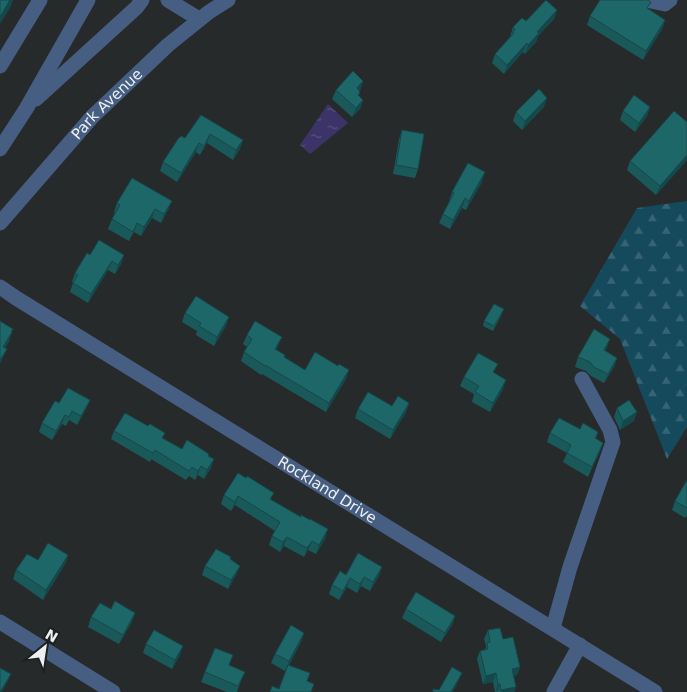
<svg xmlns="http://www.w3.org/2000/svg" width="687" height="692" font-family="'DejaVu Sans',sans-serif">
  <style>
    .forest { fill: url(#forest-firs) }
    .water { fill: url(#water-ripples) }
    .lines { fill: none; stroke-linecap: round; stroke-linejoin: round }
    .minor { stroke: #455e82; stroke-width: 15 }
    .wall { fill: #1a595a }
    .shaded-wall { fill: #15484a }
    .building { fill: #1e6769; stroke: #15484a }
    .labels { text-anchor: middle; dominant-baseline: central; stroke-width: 4; stroke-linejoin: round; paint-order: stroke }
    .street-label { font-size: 15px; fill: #edeff0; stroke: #1d2022 }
  </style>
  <defs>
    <pattern id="forest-firs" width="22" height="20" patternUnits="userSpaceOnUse" patternTransform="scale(1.25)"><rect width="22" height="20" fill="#154a5d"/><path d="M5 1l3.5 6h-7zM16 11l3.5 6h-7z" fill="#376475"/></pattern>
    <pattern id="water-ripples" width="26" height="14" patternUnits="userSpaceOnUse" patternTransform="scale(1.25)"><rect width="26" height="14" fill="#3c3468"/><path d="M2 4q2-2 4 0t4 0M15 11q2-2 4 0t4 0" fill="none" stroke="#58527e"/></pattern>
  </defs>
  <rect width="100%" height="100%" fill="#272a2b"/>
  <path class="forest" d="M687,201V427L667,459L620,339L580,306L637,208Z"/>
  <path class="water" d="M328,104L348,123L310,154L300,145Z"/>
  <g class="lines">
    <g class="minor">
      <path d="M168,0L199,19"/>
      <path d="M646,0L665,4L670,0"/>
      <path d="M0,66L40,0"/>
      <path d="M36,99L137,7L142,0"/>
      <path d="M0,149L26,109L88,0"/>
      <path id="s1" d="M0,223L92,117L168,45L209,12L228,0"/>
      <path id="s2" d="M0,287L16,298L655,692"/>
      <path d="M0,622L113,692"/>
      <path d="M553,628L570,567L613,442L610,430L582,379"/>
      <path d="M554,692L580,645"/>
    </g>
  </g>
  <path class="wall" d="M649,9L665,20L662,29L643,60L587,25L590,16Z
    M557,10L554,19L538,36L536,42L525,54L523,52L504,74L492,63L495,54L510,37L513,27L526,21Z
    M363,81L360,91L359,96L363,100L360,109L352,117L332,99L336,90Z
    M544,107L522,130L513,121L516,112Z
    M650,107L647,116L635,132L620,120L623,111Z
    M201,115L240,149L233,160L207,143L200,155L196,152L177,182L160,171L163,162L185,138Z
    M687,122V160L656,195L627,170L630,161Z
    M402,130L418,169L415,178L393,174L399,139Z
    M482,182L466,210L462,208L450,229L439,223L443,214L450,201H449L452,192Z
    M172,201L168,210L161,223L152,218L141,236L134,232L129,241L108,229L112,219L115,213L114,212L117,203Z
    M90,255H124L121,264L115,274L108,270L88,303L70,292L73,283L72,282L75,273Z
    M185,313L226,326L214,346L196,335L197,331L182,322Z
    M502,314L493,331L483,326L484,321Z
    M247,335L282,337L276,349L284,357L305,370L346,379L326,412L262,374L261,375L241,361L244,352L247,347L243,344Z
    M607,348L605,351L617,358L614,367L604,383L591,376L586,371L575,367L578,357Z
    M494,373L503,389L490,412L472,402L474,394L460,386L464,377Z
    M90,400L86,409L77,425L69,420L66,426L62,424L52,440L39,432L42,423L59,403Z
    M409,403L406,412L390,439L355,418L358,409L392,406Z
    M617,408L634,421L620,430L614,417Z
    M580,429L598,432L596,439L603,443L588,477L563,462L567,453L547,442L550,433Z
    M114,431L163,438L182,449L209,456L211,468L204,479L198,475L195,480L189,476L186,480L151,459L150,462L111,439Z
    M238,473L272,500L325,539L316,554L308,550L304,557L284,546L280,552L269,545L272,536L275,531L235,505L231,511L221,504L224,495Z
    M687,480V517L686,516L685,518L672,510L675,501Z
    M68,555L65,564L43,600L13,579L16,570Z
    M230,560L240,566L236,575L228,589L202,575L205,566Z
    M346,575L379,576L370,591L361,586L357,593L347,587L339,600L329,594L332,585Z
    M406,609L455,616L452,625L441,642L402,618Z
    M91,617L132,622L119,644L88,627Z
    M488,630L503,639L520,667L517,675L513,676L516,687L514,692H495L493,682L483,684L477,659L480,651L485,650L486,646L484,639Z
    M304,633L301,642L289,665L279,689L288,666L285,671L271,663L275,654Z
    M146,644L180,655L172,669L143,653Z
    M229,665L241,681L237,692H227L201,682L205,672Z"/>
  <path class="shaded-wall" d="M10,0H13L10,8L0,24V17Z
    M557,10L554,19L538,36L536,42L525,54L528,45L537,32Z
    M665,20L662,29L643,60L646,51Z
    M527,43L523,52L504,74L507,65Z
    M363,81L360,91L353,98L357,88Z
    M547,98L544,107L522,130L525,121Z
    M363,100L360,109L352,117L356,108Z
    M650,107L647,116L635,132L639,123Z
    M210,134L207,143L200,155L204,146Z
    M243,140L240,149L233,160L236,150Z
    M199,143L196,152L177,182L181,173Z
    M687,155V160L656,195L660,186Z
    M485,172L482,182L466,210L469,201Z
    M465,198L462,208L450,229L453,220Z
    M172,201L168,210L161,223L164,214Z
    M155,209L152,218L141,236L144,227Z
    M137,223L134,232L129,241Z
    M124,255L121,264L115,274L118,265Z
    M112,261L108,270L88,303L91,294Z
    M229,317L226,326L214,346L217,337Z
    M13,329L10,337L12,332L9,342L0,356L3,347Z
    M282,337L278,346L271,358L275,349Z
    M610,339L607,348L600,360L604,350Z
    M7,349L3,358L0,364V360Z
    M617,358L614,367L604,383L608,374Z
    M349,370L346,379L326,412L329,403Z
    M506,380L503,389L490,412L493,403Z
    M90,400L86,409L77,425L81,416Z
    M409,403L406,412L390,439L393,430Z
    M637,412L634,421L620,430L623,421Z
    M65,415L62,424L52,440L56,431Z
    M603,443L600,452L588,477L592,467Z
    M214,459L211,468L204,479L207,470Z
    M201,466L198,475L195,480L198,471Z
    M238,496L235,505L231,511L235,502Z
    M328,529L325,539L316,554L319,545Z
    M287,537L284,546L280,552L283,542Z
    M312,541L308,550L304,557L307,548Z
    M68,555L65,564L43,600L46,590Z
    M240,566L236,575L228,589L231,580Z
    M382,567L379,576L370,591L373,582Z
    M364,577L361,586L357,593L360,584Z
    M350,578L347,587L339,600L343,591Z
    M135,613L132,622L119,644L123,635Z
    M455,616L452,625L441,642L445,633Z
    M304,633L301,642L285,671L289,661Z
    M183,646L180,655L172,669L175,660Z
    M520,667L517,675L509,677L512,669Z
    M462,673L459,680L453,692H451Z
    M496,673L493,682L483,684L486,676Z
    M11,674L7,683L2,692H0Z
    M498,684H500L497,692H496Z
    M516,687L514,692H501V690Z"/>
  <path class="building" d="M0,0H10L0,17Z
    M546,0L557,10L537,32L539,33L528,45L527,43L507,65L495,54L514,33L513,32L515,29L513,27L522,18L526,21Z
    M600,0H648L651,2L647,8L665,20L646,51L590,16Z
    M353,71L363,81L357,88L360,92L358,95L363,100L356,108L336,90Z
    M539,89L547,98L525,121L516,112Z
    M634,95L650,107L639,123L623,111Z
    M674,111L687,122V155L660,186L630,161Z
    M201,115L243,140L236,150L210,134L204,146L199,143L181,173L163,162L178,139L181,136L185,138Z
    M402,130L424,134L418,169L396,165Z
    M468,163L485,172L469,201L465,198L453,220L443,214L454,193L452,192Z
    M132,178L172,201L164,214L155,209L144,227L137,223L133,232L112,219L120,205L117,203Z
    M99,240L124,255L118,265L112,261L91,294L73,283L78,275L75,273L87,253L90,255Z
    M196,296L229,317L217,337L199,326L201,323L185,313Z
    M494,304L504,309L494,326L484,321Z
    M0,321L13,329L11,332H12L3,347L7,349L0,360Z
    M255,321L282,337L275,349L285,355L284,357L305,370L315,352L338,366L339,364L349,370L329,403L265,365V366L244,352L252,339L247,335Z
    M594,329L610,339L604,350L617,358L608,374L594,367L590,362L578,357Z
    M478,353L498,364L493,372L506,380L493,403L475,392L479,386L464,377Z
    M68,388L90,400L81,416L72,411L69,417L65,415L56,431L42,423L55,401L59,403Z
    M368,392L392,406L398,396L409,403L393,430L358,409Z
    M629,400L637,412L623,421L617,408Z
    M125,413L148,426L150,424L165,433L162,438L182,449L187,440L209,454L208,456L214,459L207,470L201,466L198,471L192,467L189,471L155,450L153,453L114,431Z
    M559,418L580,429L583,423L598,432L595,438L603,443L592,467L567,453L571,445L550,433Z
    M238,473L246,478L247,476L274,493L270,499L301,517V515L310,520V519L328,529L319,545L312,541L307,548L287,537L283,542L272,536L280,522L238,496L235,502L224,495Z
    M687,480V508L675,501Z
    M48,543L68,555L46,590L16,570L27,554L38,560Z
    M216,549L231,557L230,559L240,566L231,580L205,566Z
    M358,553L382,567L373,582L364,577L360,584L350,578L343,591L332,585L340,571L346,575Z
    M416,592L455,616L445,633L406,609Z
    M115,601L135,613L123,635L91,617L100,603L111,609Z
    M291,625L304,633L289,661L275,654Z
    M500,628L503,639L513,637L520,667L512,669L516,687L501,690L500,684H498L496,673L486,676L480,651L488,649L487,643L490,642L488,630Z
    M154,630L183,646L175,660L146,644Z
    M215,648L233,655L229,665L245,672L238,686L205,672Z
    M288,665L310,673L307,681L314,684L311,692H270L272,686L279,689Z
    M452,667L462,673L451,692H433V689L439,690Z
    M0,668L11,674L0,692Z"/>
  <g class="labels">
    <g class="street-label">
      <text stroke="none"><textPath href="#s1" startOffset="160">Park Avenue</textPath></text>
      <text stroke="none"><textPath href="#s2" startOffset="385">Rockland Drive</textPath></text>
    </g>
  </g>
  <g transform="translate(45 647) rotate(30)" stroke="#1d2022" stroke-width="4" paint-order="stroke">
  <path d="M0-4L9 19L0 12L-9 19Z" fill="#edeff0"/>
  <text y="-8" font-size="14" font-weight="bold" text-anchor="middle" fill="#edeff0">N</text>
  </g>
</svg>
